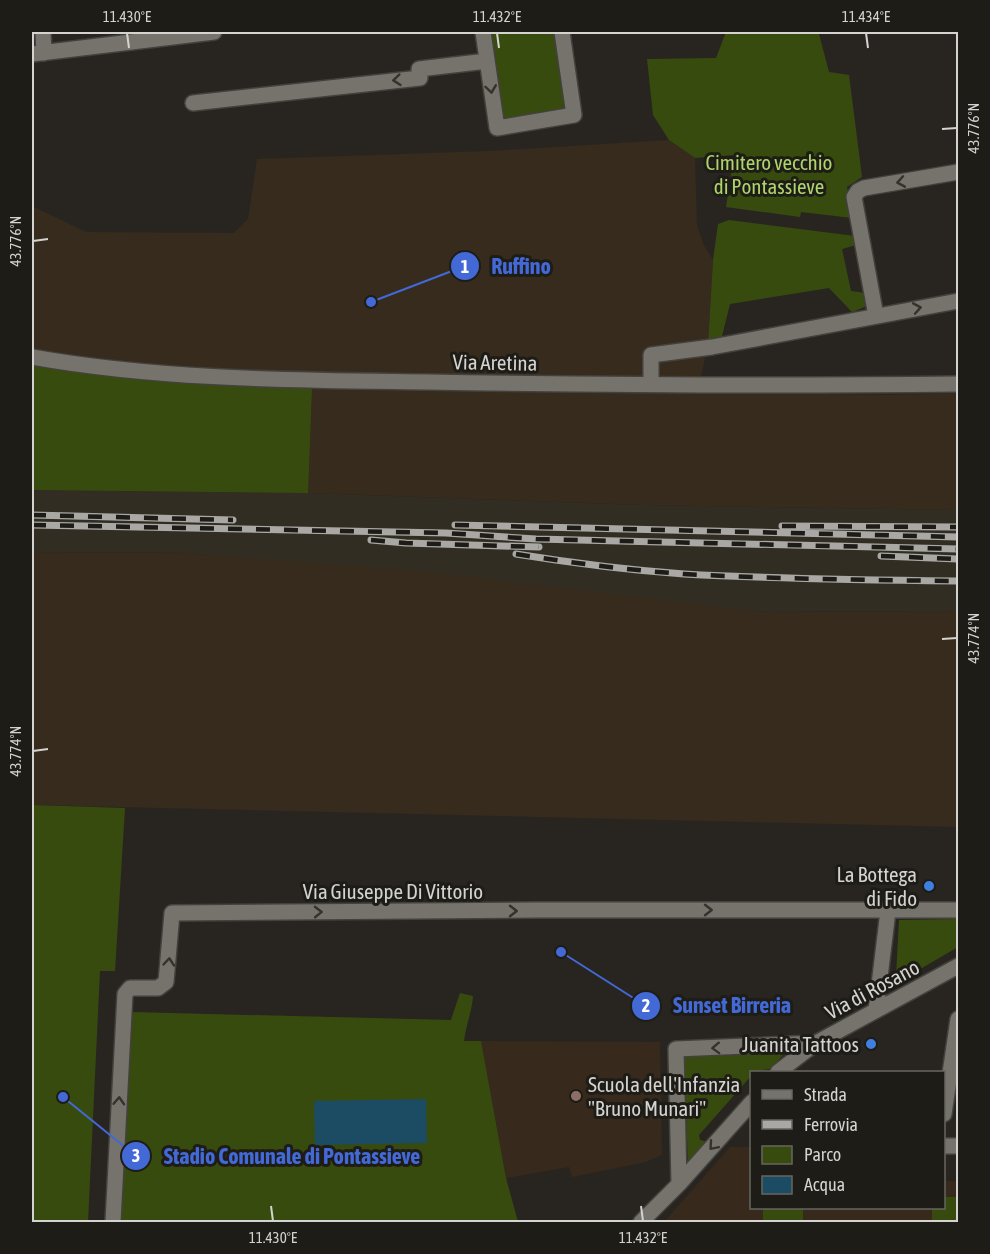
<svg xmlns="http://www.w3.org/2000/svg" width="990" height="1254" font-family="'Asap Condensed',sans-serif">
  <style>
    .built { fill: #322d22 }
    .industrial { fill: #362b1c }
    .education { fill: #372a1d }
    .green { fill: #384b0f }
    .water { fill: #1b4c64 }
    .lines { fill: none; stroke-linecap: round; stroke-linejoin: round }
    .minor-casing { stroke: #43413d; stroke-width: 18 }
    .tertiary-casing { stroke: #43413d; stroke-width: 18 }
    .minor { stroke: #76736d; stroke-width: 15 }
    .tertiary { stroke: #76736d; stroke-width: 15 }
    .rail-casing { stroke: #a9a8a5; stroke-width: 7 }
    .rail { stroke: #1e1c17; stroke-width: 4.5; stroke-dasharray: 14; stroke-linecap: butt }
    .oneway { stroke: #34322c }
    .ticks { fill: none; stroke: #d4d3d0; stroke-width: 2 }
    .shop-dot { fill: #3f7fe0; stroke: #1e1c17; stroke-width: 2 }
    .education-dot { fill: #8d6e63; stroke: #1e1c17; stroke-width: 2 }
    .labels { text-anchor: middle; dominant-baseline: central; stroke-width: 6; stroke-linejoin: round; paint-order: stroke }
    .park-label { font-size: 21px; fill: #aed56b; stroke: #1e1c17 }
    .street-label { font-size: 21px; fill: #d4d3d0; stroke: #1e1c17 }
    .poi-label { font-size: 21px; fill: #d4d3d0; stroke: #1e1c17; text-anchor: end }
    .leader { fill: none; stroke: #4269d6; stroke-width: 2 }
    .callout-dot { fill: #4269d6; stroke: #1e1c17; stroke-width: 2 }
    .mark-label { font-size: 18px; text-anchor: middle; font-weight: bold; fill: #fff }
    .callout-label { font-size: 22px; text-anchor: middle; font-weight: bold; fill: #4269d6; stroke: #1e1c17; stroke-width: 6; stroke-linejoin: round; paint-order: stroke }
    .neatline { fill: none; stroke: #d4d3d0; stroke-width: 2 }
    .ticks-label { font-size: 15px; text-anchor: middle; fill: #d4d3d0 }
  </style>
  <rect width="100%" height="100%" fill="#282521"/>
  <path class="built" d="M32,490L308,493L643,505L958,510V611L767,612L188,553L32,552Z"/>
  <path class="industrial" d="M669,140L695,158L697,225L703,243L713,260L708,344L698,392L891,395L958,393V510L643,505L308,493L32,490V206L86,232L234,233L248,219L257,159L489,151Z
    M32,552L188,553L414,570L767,612L958,611V827L32,805Z"/>
  <path class="education" d="M481,1041L660,1042L662,1155L646,1162L572,1177L569,1167L506,1178Z
    M730,1147H751L752,1208H944V1181H958V1222H664Z"/>
  <path class="green" d="M490,32H556L566,111L501,119Z
    M726,32H796L819,34L829,72L849,75L862,177L847,187L852,218L801,212L800,217L726,207L734,155L695,158L669,140L653,115L647,59L716,58Z
    M729,220L855,236L856,245L842,249L851,291L865,293L867,306L852,312L829,288L730,304L720,344H708L713,260L718,224Z
    M32,364C124,381 218,384 312,387L308,493L32,490Z
    M32,805L125,808L115,971H100L88,1222H32Z
    M958,919V947L903,979L896,978L899,920Z
    M460,993L473,996C472,1011 466,1025 464,1041H481L506,1178L518,1222H119L131,1012L451,1020Z
    M784,1054L770,1069L752,1072L751,1076L699,1135L700,1140L708,1142L688,1163L684,1056Z
    M944,1197H958V1222H932V1208H944Z
    M763,1208H803V1222H763Z"/>
  <path class="water" d="M426,1099L427,1143L315,1145L314,1101Z"/>
  <g class="lines">
    <defs>
      <path id="minor" d="M43,32L44,53
        M483,32L497,128L574,115L562,32
        M32,54L214,32
        M193,103L420,78L419,69L487,61
        M876,316L854,197L858,191L864,188L958,172
        M651,383V355L712,347L958,301
        M876,1010L888,911
        M778,1072L816,1043L958,966
        M944,1114L958,1019
        M944,1146H958
        M679,1184L676,1049L816,1043
        M113,1222L125,994L130,988H158L166,982L172,913L535,910H958
        M641,1222L679,1184L752,1102"/>
      <path id="tertiary" d="M32,357C161,380 295,380 427,382C604,385 781,386 958,384"/>
    </defs>
    <use href="#minor" class="minor-casing"/>
    <use href="#tertiary" class="tertiary-casing"/>
    <use href="#minor" class="minor"/>
    <use href="#tertiary" class="tertiary"/>
    <defs>
      <path id="rail" d="M32,515L233,520
        M32,525L446,533L536,539L958,549
        M455,525L958,537
        M782,526L958,527
        M371,540L406,543L539,547
        M516,554C572,563 628,570 684,574C775,579 867,580 958,581
        M881,556L958,559"/>
    </defs>
    <use href="#rail" class="rail-casing"/>
    <use href="#rail" class="rail"/>
  </g>
  <defs><path id="oneway-chevron" d="M-2-3.5L2.5 0L-2 3.5" fill="none" stroke-width="1.6" stroke-linecap="round" stroke-linejoin="round" transform="scale(1.5)"/></defs>
  <g class="oneway">
    <use href="#oneway-chevron" transform="translate(397 80) rotate(174)"/>
    <use href="#oneway-chevron" transform="translate(491 89) rotate(82)"/>
    <use href="#oneway-chevron" transform="translate(901 182) rotate(170)"/>
    <use href="#oneway-chevron" transform="translate(917 308) rotate(-10)"/>
    <use href="#oneway-chevron" transform="translate(708 910)"/>
    <use href="#oneway-chevron" transform="translate(513 911)"/>
    <use href="#oneway-chevron" transform="translate(318 912) rotate(-1)"/>
    <use href="#oneway-chevron" transform="translate(169 962) rotate(-85)"/>
    <use href="#oneway-chevron" transform="translate(716 1048) rotate(178)"/>
    <use href="#oneway-chevron" transform="translate(119 1101) rotate(-87)"/>
    <use href="#oneway-chevron" transform="translate(713 1146) rotate(131)"/>
  </g>
  <path class="ticks" d="M127,33L129,48M497,33L499,48M866,33L868,48M942,129L957,128M33,241L48,239M942,639L957,638M33,751L48,749M271,1206L273,1221M641,1206L643,1221"/>
  <g class="shop-dot">
    <circle cx="929" cy="886" r="6"/>
    <circle cx="871" cy="1044" r="6"/>
  </g>
  <circle class="education-dot" cx="576" cy="1096" r="6"/>
  <g class="labels">
    <g class="park-label">
      <text x="769" y="162">Cimitero vecchio<tspan x="769" dy="24">di Pontassieve</tspan></text>
    </g>
    <g class="street-label">
      <text transform="translate(495 362) rotate(1)">Via Aretina</text>
      <text x="393" y="891">Via Giuseppe Di Vittorio</text>
      <text transform="translate(872 989) rotate(-28)">Via di Rosano</text>
    </g>
    <g class="poi-label">
      <text x="917" y="874">La Bottega<tspan x="917" dy="24">di Fido</tspan></text>
      <text x="859" y="1044">Juanita Tattoos</text>
      <text x="588" y="1084" text-anchor="start">Scuola dell'Infanzia<tspan x="588" dy="24">"Bruno Munari"</tspan></text>
    </g>
  </g>
  <path class="leader" d="M371 302L465 266M561 952L646 1006M63 1097L136 1156"/>
  <g class="callout-dot">
    <circle cx="371" cy="302" r="6"/>
    <circle cx="561" cy="952" r="6"/>
    <circle cx="63" cy="1097" r="6"/>
    <circle cx="465" cy="266" r="15"/>
    <circle cx="646" cy="1006" r="15"/>
    <circle cx="136" cy="1156" r="15"/>
  </g>
  <g class="mark-label">
    <text x="465" y="273">1</text>
    <text x="646" y="1012">2</text>
    <text x="136" y="1162">3</text>
  </g>
  <g class="callout-label">
    <text x="521" y="274">Ruffino</text>
    <text x="732" y="1013">Sunset Birreria</text>
    <text x="292" y="1164">Stadio Comunale di Pontassieve</text>
  </g>
  <rect width="990" height="1254" fill="none" stroke="#1e1c17" stroke-width="66"/>
  <rect x="750" y="1071" width="195" height="138" fill="#1e1c17" stroke="#676561" stroke-width="1.5"/>
  <rect x="762" y="1090" width="30" height="9" fill="#76736d" stroke="#676561" stroke-width="1.5"/>
  <text x="804" y="1101" font-size="18" fill="#d4d3d0">Strada</text>
  <rect x="762" y="1120" width="30" height="9" fill="#a9a8a5" stroke="#676561" stroke-width="1.5"/>
  <text x="804" y="1131" font-size="18" fill="#d4d3d0">Ferrovia</text>
  <rect x="762" y="1146" width="30" height="18" fill="#384b0f" stroke="#676561" stroke-width="1.5"/>
  <text x="804" y="1161" font-size="18" fill="#d4d3d0">Parco</text>
  <rect x="762" y="1176" width="30" height="18" fill="#1b4c64" stroke="#676561" stroke-width="1.5"/>
  <text x="804" y="1191" font-size="18" fill="#d4d3d0">Acqua</text>
  <rect x="33" y="33" width="924" height="1188" class="neatline"/>
  <g class="ticks-label">
    <text x="127" y="22">11.430°E</text>
    <text x="497" y="22">11.432°E</text>
    <text x="866" y="22">11.434°E</text>
    <text transform="translate(974 128) rotate(-90)" y="5">43.776°N</text>
    <text transform="translate(16 241) rotate(-90)" y="5">43.776°N</text>
    <text transform="translate(974 638) rotate(-90)" y="5">43.774°N</text>
    <text transform="translate(16 751) rotate(-90)" y="5">43.774°N</text>
    <text x="273" y="1243">11.430°E</text>
    <text x="643" y="1243">11.432°E</text>
  </g>
</svg>
